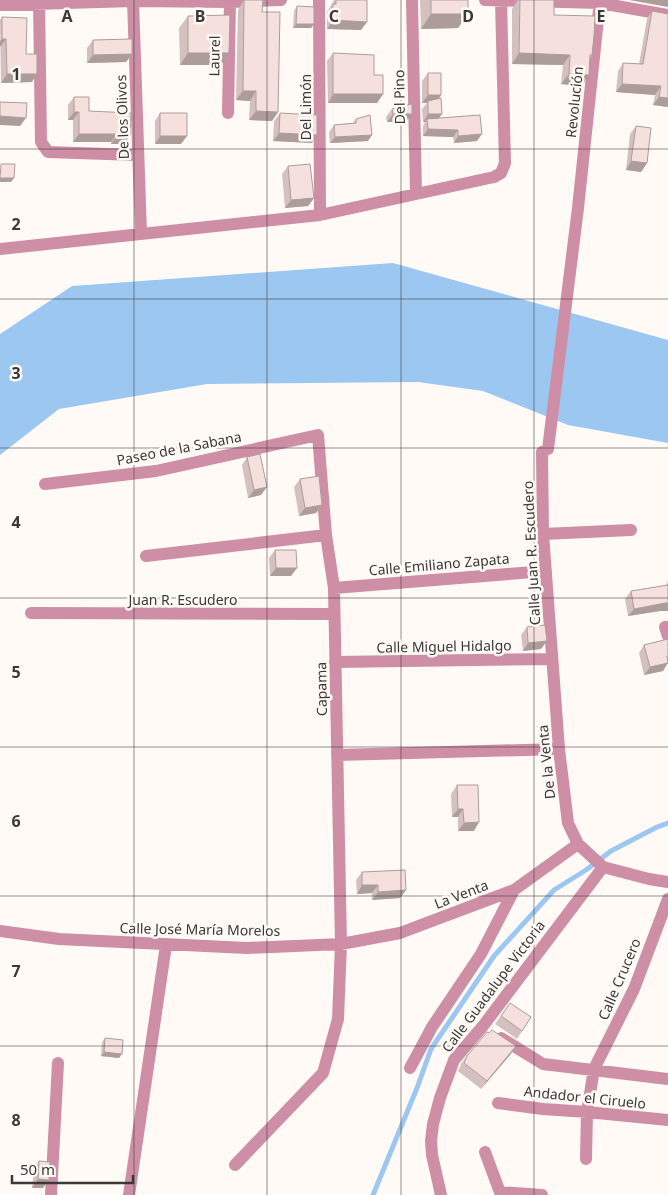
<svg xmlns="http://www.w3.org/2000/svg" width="668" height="1195" font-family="'Noto Sans',sans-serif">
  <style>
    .water { fill: #9cc7f0 }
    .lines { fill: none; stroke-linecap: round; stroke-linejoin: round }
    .stream { stroke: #9cc7f0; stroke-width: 5 }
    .minor { stroke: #ce8ea6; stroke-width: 12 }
    .wall { fill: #d4c1bf }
    .shaded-wall { fill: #ac9d9b }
    .building { fill: #f6e0de; stroke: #ac9d9b }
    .grid { fill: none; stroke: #3a3937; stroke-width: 1; stroke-opacity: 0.55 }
    .labels { text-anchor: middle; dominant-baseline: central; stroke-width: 5; stroke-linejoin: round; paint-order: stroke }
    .street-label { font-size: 14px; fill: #3a3937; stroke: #fffaf6 }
    .grid-label { font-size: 16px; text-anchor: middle; font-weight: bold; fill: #3a3937; stroke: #fffaf6; stroke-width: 5; stroke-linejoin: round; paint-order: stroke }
  </style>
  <rect width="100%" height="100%" fill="#fffaf6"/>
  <path class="water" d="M393,263L668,340V443L568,425L483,391L418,382L207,384L59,409L0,455V334L72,286Z"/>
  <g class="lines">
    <path class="stream" d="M373,1195L417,1088L431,1049L494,956L554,890L586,870L611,851L657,827L668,823"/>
    <path class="minor" d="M39,0L41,142L48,152L137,155
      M133,0L141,233
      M319,0L320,215
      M412,0L416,194
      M485,0L600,3L668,15
      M600,0L578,208L548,449L542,452L543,534L559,749L568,823L578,844L603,867L649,879L668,882
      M0,5L133,1L230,2L281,0
      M228,113L230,0
      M0,249L320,215L494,177L501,173L505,163L501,0
      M45,484L156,471L318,435L326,535L334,588L341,944L338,1019L323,1073L235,1165
      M543,534L631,530
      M146,556L326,535
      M334,588L546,571
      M31,613L334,614
      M668,627H665L668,636
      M335,662L552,659
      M337,755L559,749
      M0,931L59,939L247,948L341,944L400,933L514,890L578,844
      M501,1038L543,1064L668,1079
      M410,1068L432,1027L481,954L514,890
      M498,1103L543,1109L587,1112L668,1120
      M485,1152L501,1195
      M586,1159L587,1112L594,1069L634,989L668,899
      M500,1192L542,1195
      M51,1195L58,1063
      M129,1195L166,945
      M441,1195L432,1155L431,1141L433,1124L440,1098L454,1060L483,1026L603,867"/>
  </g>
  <path class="wall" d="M244,0L262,12L278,112L272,121L249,120L250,101L236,100L238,10Z
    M334,0H367L361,30L327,29V12Z
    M420,0H468V14L458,28L421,29Z
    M518,0L554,15L592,55L590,59L582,86L561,84L563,65L512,64V9Z
    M297,6L314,24L311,28H293L294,11Z
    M652,11L668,14V107L653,105L655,95L616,92L618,71L623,63L639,64L647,19Z
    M188,16L221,65H180L179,28Z
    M2,17L26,54L32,82L1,83L0,20Z
    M93,40L132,54L126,62L87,63V48Z
    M333,53L374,75L383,94L377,103H328L327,61Z
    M428,73L441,95L439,98L442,114L439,118L477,141L454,143L453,137L423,136V126L425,122H423L422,109L427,103H422V81Z
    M74,97L89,111L130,136L124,144H111V142H73V120H68V105Z
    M392,109L406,122H387L386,117Z
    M160,113L181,144H155V121Z
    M280,113L312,143L273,141L274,121Z
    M356,119L368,141L330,143L329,132L334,125L353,123Z
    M636,126L647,163L641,172L626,170L630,134Z
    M288,166L314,198L308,206L285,208L282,174Z
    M247,457L261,495L248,498L242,465Z
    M300,479L322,505L316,513L299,516L294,487Z
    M275,550L291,576H270L269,558Z
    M668,581V611H660L628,616L625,599L631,591L666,585Z
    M527,627L541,649L523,651L521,635Z
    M668,639V664H667L663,671L644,675L639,653L644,645Z
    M457,785L474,831H458V817H452L451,794Z
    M362,872L406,890L400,898L372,900V893L357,894L356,880Z
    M510,1003L531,1017L517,1039L495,1024Z
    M489,1033L516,1046L510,1055L481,1089L458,1071L461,1064L467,1056Z
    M105,1038L119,1058L101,1056L102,1042Z
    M39,1161L43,1188H32L34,1170Z"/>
  <path class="shaded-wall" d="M629,0H668V7Z
    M431,14H468L458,28L421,29Z
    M333,20L367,22L361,30L327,29Z
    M296,24H314L311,28H293Z
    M2,39H6L0,47V41Z
    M188,53H229L221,65H180Z
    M519,53L570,55L563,65L512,64Z
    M132,54L126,62L87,63L93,55Z
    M7,74H37L32,82L1,83Z
    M569,74L589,75L582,86L561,84Z
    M622,84L661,86L655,95L616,92Z
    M243,91H256L250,101L236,100Z
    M333,94H383L377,103H328Z
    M428,95H441L436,103L428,101L427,103H422Z
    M659,97L668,98V107L653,105Z
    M256,111L278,112L272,121L249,120Z
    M74,112H79L73,120H68Z
    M393,114H412L406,122H387Z
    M428,114H442L436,122L427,119L425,122H423Z
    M0,116L26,118L20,126L0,125Z
    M428,129L458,130L453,137L423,136Z
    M279,133L317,135L312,143L273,141Z
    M79,134H117L111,142H73Z
    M482,134L477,141L454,143L458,136Z
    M117,135L130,136L124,144H111Z
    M372,135L368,141L330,143L335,137Z
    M160,136H187L181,144H155Z
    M631,161L647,163L641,172L626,170Z
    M0,178H14L11,182H0Z
    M314,198L308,206L285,208L291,200Z
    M267,487L261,495L248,498L254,490Z
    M322,505L316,513L299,516L305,508Z
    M276,568H297L291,576H270Z
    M665,603H668V611H660L628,616L634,609Z
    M547,641L541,649L523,651L528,643Z
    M667,656H668V664H667L663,671L644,675L650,667Z
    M458,809H463L458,817H452Z
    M479,822L474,831H458L464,823Z
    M362,885H378L372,893L357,894Z
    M406,890L400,898L372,900L378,892Z
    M516,1046L510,1055L481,1089L487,1081Z
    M104,1052L122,1054L119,1058L101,1056Z
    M38,1179L49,1180L43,1188H32Z"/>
  <path class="building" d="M244,0H263L262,12H280L278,112L256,111V91H243Z
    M336,0H367V22L333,20V4H336Z
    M431,0H468V14H431Z
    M520,0H554V15L595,16L594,36L592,55H590L589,75L569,74L570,55L519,53Z
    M297,6L314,7V24H296Z
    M652,11L668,14V98L659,97L661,86L622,84L623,63L643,64Z
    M230,15L229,53H188V16Z
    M2,17L27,18L26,54H37V74H7L6,39H2Z
    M132,39V54L93,55V40Z
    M333,53L374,55V75H383V94H333Z
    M428,73H441V95H428Z
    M74,97H89V111L131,113L130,136L117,135V134H79V112H74Z
    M441,98L442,114H428V101Z
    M0,102L27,103L26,118L0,116Z
    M412,104V114H393L392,109Z
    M160,113H187V136H160Z
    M280,113L317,115V135L279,133Z
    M370,115L372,135L335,137L334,125L356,123V119Z
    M480,115L482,134L458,136V130L428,129L427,119Z
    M636,126L651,128L647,163L631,161Z
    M1,164H15L14,178H0Z
    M310,164L314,198L291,200L288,166Z
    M260,454L267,487L254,490L247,457Z
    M319,476L322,505L305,508L300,479Z
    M275,550H296L297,568H276Z
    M668,585V603H665L634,609L631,591Z
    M545,625L547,641L528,643L527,627Z
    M668,639V656H667L668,663L650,667L644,645Z
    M457,785H478L479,822L464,823L463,809H458Z
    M405,870L406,890L378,892V885H362V872Z
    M510,1003L531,1017L522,1031L501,1016Z
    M492,1030L516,1046L487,1081L464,1063L467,1056L487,1032L489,1033Z
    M105,1038L123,1040L122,1054L104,1052Z
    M39,1161L50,1162L49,1180L38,1179Z"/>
  <path class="grid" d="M134,0V1195M267,0V1195M401,0V1195M534,0V1195M0,149H668M0,299H668M0,448H668M0,598H668M0,747H668M0,896H668M0,1046H668"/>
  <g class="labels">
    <g class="street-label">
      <text transform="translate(214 56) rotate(-89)">Laurel</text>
      <text transform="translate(399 97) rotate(-91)">Del Pino</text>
      <text transform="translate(574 102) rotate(-84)">Revolución</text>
      <text transform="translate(305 107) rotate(-90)">Del Limón</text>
      <text transform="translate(122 117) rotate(-92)">De los Olivos</text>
      <text transform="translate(179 448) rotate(-11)">Paseo de la Sabana</text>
      <text transform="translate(531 553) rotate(-93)">Calle Juan R. Escudero</text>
      <text transform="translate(439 564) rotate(-5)">Calle Emiliano Zapata</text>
      <text x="183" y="599">Juan R. Escudero</text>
      <text transform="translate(444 646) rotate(-1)">Calle Miguel Hidalgo</text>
      <text transform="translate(321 689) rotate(-91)">Capama</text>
      <text transform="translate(546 762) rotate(-96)">De la Venta</text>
      <text transform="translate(461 894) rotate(-21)">La Venta</text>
      <text transform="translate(200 929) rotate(1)">Calle José María Morelos</text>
      <text transform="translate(619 979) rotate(-67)">Calle Crucero</text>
      <text transform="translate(493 986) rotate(-53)">Calle Guadalupe Victoria</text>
      <text transform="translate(585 1097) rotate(6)">Andador el Ciruelo</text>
    </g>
  </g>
  <g class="grid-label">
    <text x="67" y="22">A</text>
    <text x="200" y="22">B</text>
    <text x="334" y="22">C</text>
    <text x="468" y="22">D</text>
    <text x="601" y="22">E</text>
    <text x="16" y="80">1</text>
    <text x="16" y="230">2</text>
    <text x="16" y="379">3</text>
    <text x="16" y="528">4</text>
    <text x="16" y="678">5</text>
    <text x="16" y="827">6</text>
    <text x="16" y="977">7</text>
    <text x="16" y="1126">8</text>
  </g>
  <path d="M12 1175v8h121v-8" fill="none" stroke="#3a3937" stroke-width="2.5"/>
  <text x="20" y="1175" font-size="15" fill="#3a3937" stroke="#fffaf6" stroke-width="4" paint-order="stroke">50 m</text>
</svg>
